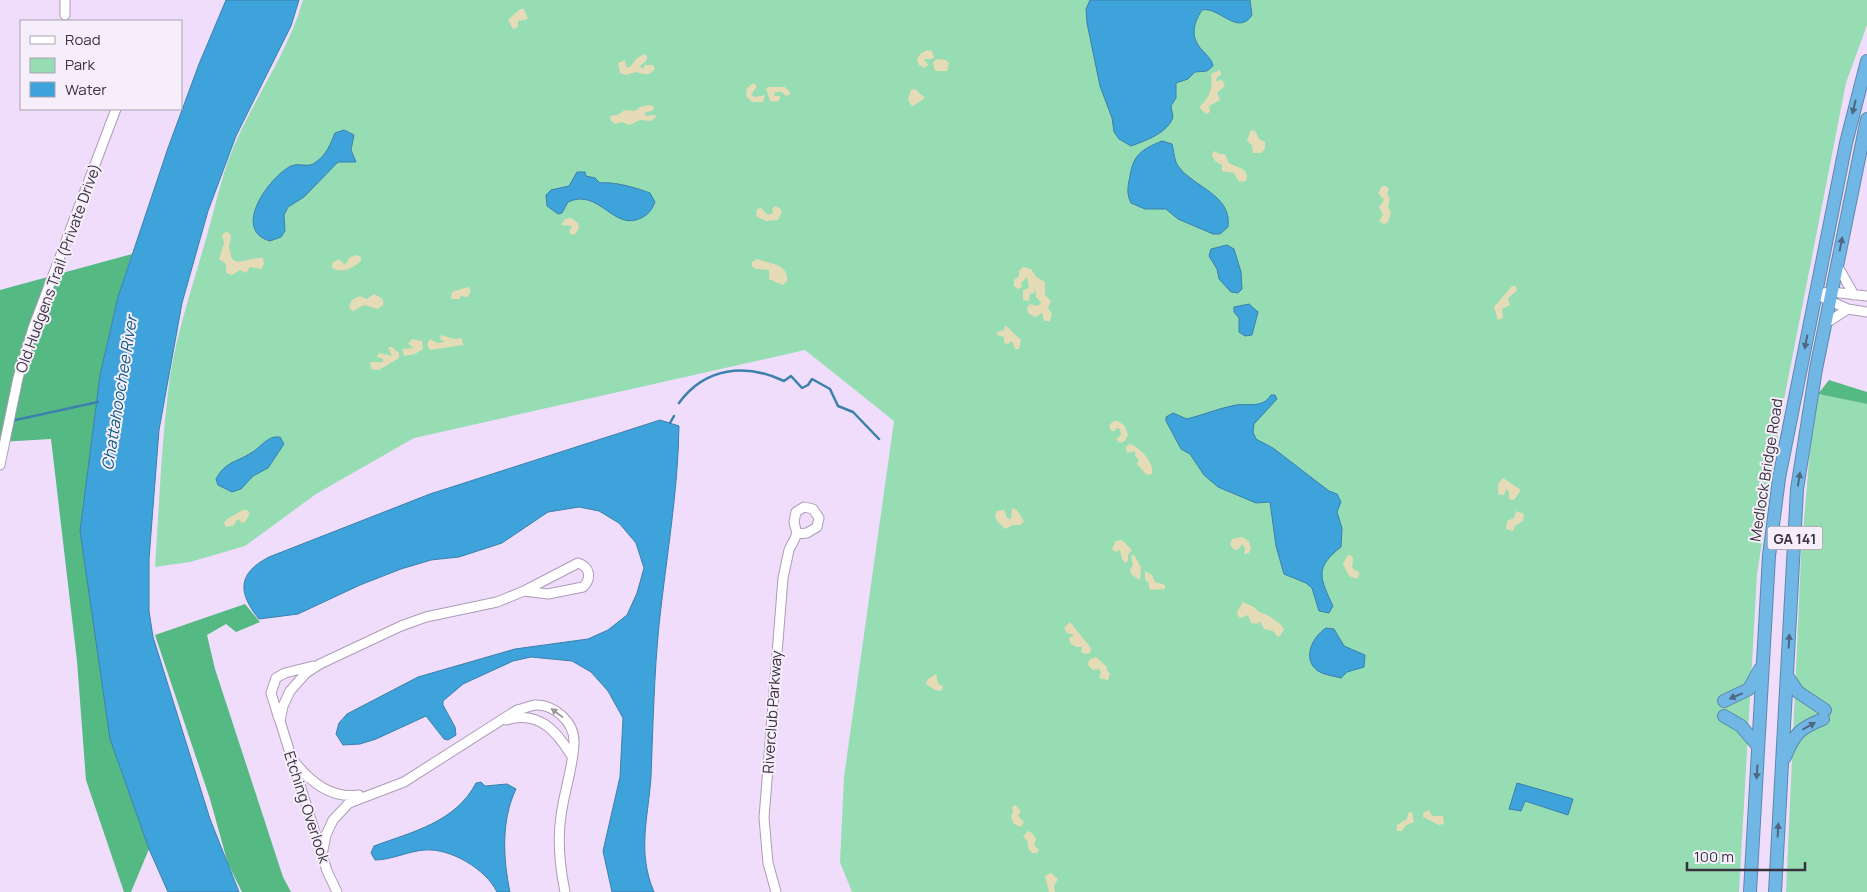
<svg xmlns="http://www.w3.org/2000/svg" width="1867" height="892" font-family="Manrope,sans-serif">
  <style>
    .green { fill: #97ddb3 }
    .forest { fill: #55b983 }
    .sand { fill: #e5dbb6 }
    .water { fill: #3ea2db; stroke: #3c80ac }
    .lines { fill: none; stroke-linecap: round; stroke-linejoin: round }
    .stream { stroke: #3c80ac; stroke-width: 2.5 }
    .minor-casing { stroke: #ad9cb8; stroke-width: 11 }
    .highway-casing { stroke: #5d88ab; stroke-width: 14 }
    .minor { stroke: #fff; stroke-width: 9 }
    .highway { stroke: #70b7e6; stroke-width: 12 }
    .oneway { fill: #4f6781 }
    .oneway2 { fill: #9c989e }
    .labels { text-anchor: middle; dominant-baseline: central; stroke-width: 4; stroke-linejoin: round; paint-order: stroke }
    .shield { fill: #f6effb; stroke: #726b77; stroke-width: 1 }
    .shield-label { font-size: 14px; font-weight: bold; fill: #39323e }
    .street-label { font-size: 15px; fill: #39323e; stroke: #f6effb }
    .water-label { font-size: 16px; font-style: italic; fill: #0b597f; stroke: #f6effb }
  </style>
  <rect width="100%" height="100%" fill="#efddfb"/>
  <path class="green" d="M303,0H1867V25L1846,83L1781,415L1757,575L1739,892H852L840,862L844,777L894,421L805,350L414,438L316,494L245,546L190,562L155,567C159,509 161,450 168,392C173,346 188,301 201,256C211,225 217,193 228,161C248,106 287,57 303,0Z
    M1818,394L1867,404V892H1786L1801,556L1811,437Z"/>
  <path class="forest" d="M132,254L118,297L100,375L80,531L110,739L149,849L131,892H124L86,780L77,661L51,439L0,442V290Z
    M1829,380L1867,392V404L1818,394Z
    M245,604L260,622L236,632L226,624L207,635L215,669L283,877L291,892H242L228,864L210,799L155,635Z"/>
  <path class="sand" d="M520,9H524L528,19L518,21V27L513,29L508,20Z
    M928,50L932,51L934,57L932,59H924L928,65L924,68L918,64L917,59L921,53Z
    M644,54L647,56V60L640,66L643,69L645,65H653L655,69C649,77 644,74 636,72L626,75L620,73L618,63L625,60L626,67H630L637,58Z
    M937,59L946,60L949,63L947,71H936L934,68L933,62Z
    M1220,70L1221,75L1217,77L1216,81L1222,80L1225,86L1217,93L1220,100L1209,106L1210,112L1206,114L1199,107C1210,98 1213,87 1211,74Z
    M753,83L757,86L751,95L756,97L765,95L763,102H752L746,96L747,88Z
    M769,87H785L791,94L786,96L782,92H775L774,96H780V99L776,102L770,101L766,88Z
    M915,89L925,98L913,106L910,104L908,99L911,90Z
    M649,105L653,106L654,110L644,113L647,116L655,115L656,117L651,121L640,120L630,125L621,122L615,124L611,121L610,116L617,115L625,110L635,111L640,107Z
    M1251,130L1255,131L1259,139L1265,142V149L1261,153H1253L1252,146L1247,140Z
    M1214,151L1220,154H1225L1229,163C1236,168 1250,167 1246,181L1239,182L1234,173L1222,171V165L1215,161L1212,155Z
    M1382,186H1386L1389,189L1387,194L1390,199L1388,206L1391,213L1388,222L1384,224L1379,221L1383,215L1379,207L1384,200L1378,193Z
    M775,206L780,208L782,212L778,220L766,221L756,216L757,209L761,208L768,215L773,213L772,209Z
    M571,218L578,223L579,228L575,234L572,235L569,232L572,226L561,225L565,219Z
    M227,231L231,236L229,247L232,259C241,266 252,256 263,258L264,264L261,269L250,267L246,273L240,270L232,275L226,273V264L219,259L224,243L222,235Z
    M357,255L361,257V261C353,268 343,274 332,268V263L339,259L345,265L350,257Z
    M757,259C769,264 789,263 787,281L783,285L769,279V270L756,269L752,266V262Z
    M1023,267L1031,269L1036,277L1045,282V295L1051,301L1048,308L1052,314L1050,321H1044L1042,313L1035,317L1028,313L1027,308L1030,304L1038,306L1041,302L1036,297L1035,288L1034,293L1030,294L1029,301L1023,300V290L1029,288L1027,277L1021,283L1022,287L1018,289L1014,286V280L1019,276V271Z
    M1512,286H1516L1517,291L1508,298L1510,305L1502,309L1503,318L1498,320L1494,307Z
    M468,287L471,290L468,297L460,296V299H451L452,292Z
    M374,294C379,297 385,298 383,305L378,309L364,305L353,311L350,309L349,306L352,300L360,296L367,299Z
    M1005,325L1021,340L1019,349H1015L1012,341L1008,344L1004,343V337L997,335V332L1004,330Z
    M441,335L454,339L462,338L463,345L430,350L427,344L430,339L437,343L445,342L440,339Z
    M412,339L422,341L423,349L415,354L404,356L402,349L414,348L408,344Z
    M388,347H392L399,353V358L379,370L371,369L370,362H383V359L377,357L379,353L392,356Z
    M1113,421H1118L1125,426L1128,435L1125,441L1120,443L1116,439L1121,435L1120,429L1116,428L1115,431H1111L1109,426Z
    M1129,444C1140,447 1155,463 1152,474L1147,475L1137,464L1139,460L1135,456V451L1127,453L1126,447Z
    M1503,478L1521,490L1514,500L1509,499V492L1506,489L1504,495L1498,494V484Z
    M1012,508L1017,510L1024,521L1020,525H1013L1005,529C1000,524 992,518 997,511L1004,510L1007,518L1011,519Z
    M243,510H247L250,513L245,522L242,523L238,519L233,526L226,527L224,523L227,519Z
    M1516,511L1524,514L1523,521L1515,526L1513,531L1506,529L1507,521L1514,518Z
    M1242,537L1249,541L1251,549L1249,553L1244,554L1245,548L1242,544L1238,550L1233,549L1230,544L1232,539Z
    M1122,540L1132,550L1128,555V561L1125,563L1122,559L1120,550L1116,552L1112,549L1116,541Z
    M1134,555L1141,567L1140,580L1132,575L1130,570L1133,565L1131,556Z
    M1348,555H1351L1353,559L1352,568L1360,573L1357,579L1349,576L1343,564Z
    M1145,571L1152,575L1155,582L1165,585V589L1150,590L1148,582L1145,580Z
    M1243,602L1254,607L1259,612C1266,613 1281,623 1284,629L1281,635L1278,637L1273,631L1264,629L1260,621L1257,624L1251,623L1248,615L1241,618L1238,616L1237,612Z
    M1070,622L1091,648L1090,653L1085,654L1081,652L1082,647H1076L1070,643L1069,638L1074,635L1067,633L1064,628Z
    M1096,657L1107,667V670L1110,674L1108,680L1099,678L1101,672L1099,669L1093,670L1088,665L1089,660Z
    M936,674L938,683L943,687L941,691L935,690L926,684L928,679Z
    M1015,805L1021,811L1018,816L1024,822L1021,827L1014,824L1011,817L1013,812L1012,807Z
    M1429,810L1432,816H1443L1444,824L1439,825L1423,817V813Z
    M1412,812L1414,822L1406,825L1402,831H1397V825L1407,819L1408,813Z
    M1028,831L1032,833L1036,839L1034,845L1039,850L1037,853H1032L1028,848V842L1023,836Z
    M1051,873L1058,879L1054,886L1055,892H1049L1045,876Z"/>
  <path class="water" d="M226,0H299L291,26L236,136L208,211L182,303L159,430L149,559V611L153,637L210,819L239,892H168L149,849L110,739L80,531L100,375L118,297L168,148L199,64Z
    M1090,0H1250L1252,15C1238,37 1219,6 1202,10C1193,24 1190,37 1202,50C1207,56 1212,59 1213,66L1207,71L1195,72L1188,79L1176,83V98L1171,106L1173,117C1168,133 1145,141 1131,146L1119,139L1114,132L1112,118L1100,86L1087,23L1086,9Z
    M344,130L354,135L351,150L356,162H338L304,197L288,207L284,215L285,231L281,237L270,241C231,230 269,177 291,166C300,162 308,169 316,162C327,154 330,145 335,133Z
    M1162,141L1172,144C1174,151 1174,160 1178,166C1194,188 1232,194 1228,227L1220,234H1213L1178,219L1166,209H1145L1131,203C1126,193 1128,186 1130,176C1133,155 1142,149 1162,141Z
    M577,172H585L586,176L595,178L600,183C613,181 637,188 650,193L655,202C652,209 650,213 643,217C614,234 600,187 568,202L562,213L558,214L547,206L546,195L551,190L569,186Z
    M1227,245L1234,249L1241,272L1242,289L1238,293L1231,292L1219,279L1217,269L1209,256L1211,249Z
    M1249,304L1258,312L1252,335L1245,336L1239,332V318L1234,312V307Z
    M1271,395H1275L1277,399L1254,424L1253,432L1256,439L1273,448L1329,491L1337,494L1341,502L1337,512L1342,528L1341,547C1314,568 1320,578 1333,606L1329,613L1319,611L1312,588L1306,583L1284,574L1276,546L1270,502L1256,503L1218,487L1204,475L1190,454L1181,449L1166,421V417L1173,413L1187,419C1203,415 1219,408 1236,405C1248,403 1262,409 1271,395Z
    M660,420L679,426C678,493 666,559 659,625C654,676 653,726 651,777C648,819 637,852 654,892H612L603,851L620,777L623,718L608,691L591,672L572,661L531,657L513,661L463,684L443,701V705L455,727L456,735L448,740L444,739L426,716L376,739L360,744L343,745L336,734L339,723L347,714L418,677L515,649L588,639L608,630L627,615L637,593L644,568L636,543L619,523L599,511L579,507L548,512L502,543L459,557L431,560L401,569L360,585L298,614L259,619C237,592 238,573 269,557L430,494Z
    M274,437H280L284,444L268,468L253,476L241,489L232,492L218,485L216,479C226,461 235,463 251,453C260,448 264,440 274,437Z
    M1326,628L1334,629L1344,646L1365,655L1364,667L1347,672L1341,678C1334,676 1324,675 1318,671C1301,659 1313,636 1326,628Z
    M481,782L485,786L507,784L516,789C501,820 503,859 510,892H497C486,869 450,848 425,850C408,851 392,860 375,860L371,853L374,846C412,832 456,822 476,783Z
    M1517,783L1573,799L1568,815L1525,801L1521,811L1509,809Z"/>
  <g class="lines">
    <path class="stream" d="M679,403C705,367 746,363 784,381L791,376L802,388L808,385L812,379L830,389L838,406L853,412L879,439
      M11,421L98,402
      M670,423L674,416"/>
    <defs>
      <path id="minor" d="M65,15V0
        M1837,265L1854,295
        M1815,294L1848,309L1867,312
        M1815,294L1832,292L1867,296
        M1825,324L1848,309
        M0,465L18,378L33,328L116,109
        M578,563C590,567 592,578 583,587L548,594L524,591Z
        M279,719L271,693L276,678L285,673L313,666
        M506,720C538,710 556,730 571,755
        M294,761C310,782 332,799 359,795
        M322,855L326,835L333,820L349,803L404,782L517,710C523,709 529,706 535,705C554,704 574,722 574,741C574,765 564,791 561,816C557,841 560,867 565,892
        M337,892L327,871L280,721L283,706L290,691L306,673L320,664L401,626L426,617L497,602L524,591
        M776,892L768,863L764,818L783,578L789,550L797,534L794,522L796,512L804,507L813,509L819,518L817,527L807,533L797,534"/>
      <path id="highway" d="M1787,676L1798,692L1825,710
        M1724,701L1749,689L1760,669
        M1724,716L1741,726L1758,746
        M1785,757C1794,734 1800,728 1823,719
        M1750,892L1769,556L1779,478L1846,143L1867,61
        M1775,892L1797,489L1816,369L1867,119"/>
    </defs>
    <use href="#minor" class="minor-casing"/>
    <use href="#highway" class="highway-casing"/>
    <use href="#minor" class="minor"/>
    <use href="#highway" class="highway"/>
  </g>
  <defs><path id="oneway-solid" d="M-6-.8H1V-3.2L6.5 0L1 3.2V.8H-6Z" transform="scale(1.25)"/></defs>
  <g class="oneway">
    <use href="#oneway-solid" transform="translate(1854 107) rotate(103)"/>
    <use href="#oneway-solid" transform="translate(1841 244) rotate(-79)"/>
    <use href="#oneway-solid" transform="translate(1806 342) rotate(101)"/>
    <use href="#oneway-solid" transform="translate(1799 479) rotate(-81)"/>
    <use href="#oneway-solid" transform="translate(1789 641) rotate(-87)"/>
    <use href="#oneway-solid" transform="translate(1736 696) rotate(157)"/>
    <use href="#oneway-solid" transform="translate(1809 726) rotate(-29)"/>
    <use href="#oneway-solid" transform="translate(1757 772) rotate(94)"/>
    <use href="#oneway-solid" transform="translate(1778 830) rotate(-87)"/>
  </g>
  <use class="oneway2" href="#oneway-solid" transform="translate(557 713) rotate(-143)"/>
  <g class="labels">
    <rect class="shield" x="1767.5" y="526.5" width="55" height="23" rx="4"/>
    <g class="shield-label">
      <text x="1795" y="538">GA 141</text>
    </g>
    <g class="street-label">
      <text transform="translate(58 268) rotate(-70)">Old Hudgens Trail (Private Drive)</text>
      <text transform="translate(1766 470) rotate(-81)">Medlock Bridge Road</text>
      <text transform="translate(772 712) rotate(-86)">Riverclub Parkway</text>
      <text transform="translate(307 807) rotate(72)">Etching Overlook</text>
    </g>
    <g class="water-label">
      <text transform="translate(119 393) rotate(-81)">Chattahoochee River</text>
    </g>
  </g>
  <rect x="20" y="20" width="162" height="90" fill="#f6effb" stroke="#aaa3af"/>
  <rect x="30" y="36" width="25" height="8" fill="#ffffff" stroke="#aaa3af"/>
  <text x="65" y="45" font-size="15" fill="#39323e">Road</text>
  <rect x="30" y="58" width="25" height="15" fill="#97ddb3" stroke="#aaa3af"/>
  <text x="65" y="70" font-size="15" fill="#39323e">Park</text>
  <rect x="30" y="82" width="25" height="15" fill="#3ea2db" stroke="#aaa3af"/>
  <text x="65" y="95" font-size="15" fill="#39323e">Water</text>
  <path d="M1687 862v8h118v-8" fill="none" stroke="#39323e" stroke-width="2.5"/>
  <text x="1694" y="862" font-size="15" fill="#39323e" stroke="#f6effb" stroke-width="4" paint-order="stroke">100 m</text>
</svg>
